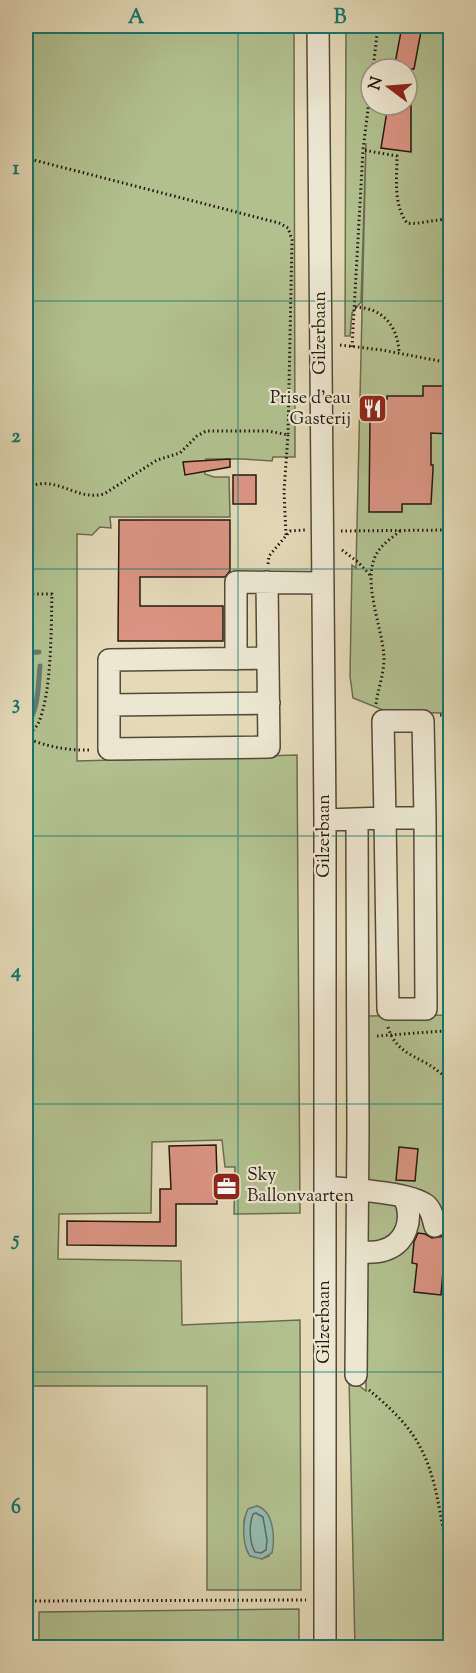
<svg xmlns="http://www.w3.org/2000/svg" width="476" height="1673" font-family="'Sorts Mill Goudy',serif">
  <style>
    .green { fill: #b2c090; stroke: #6c6c50; stroke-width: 1.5; fill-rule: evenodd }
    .water { fill: #95bab1; stroke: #687a70; stroke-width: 1.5 }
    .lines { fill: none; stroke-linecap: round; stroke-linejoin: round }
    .shore { stroke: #5d6a60; stroke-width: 1.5 }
    .stream { stroke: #687a70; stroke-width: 5 }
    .building { fill: #da9483; stroke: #25190f; stroke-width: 1.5 }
    .minor-casing { stroke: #554939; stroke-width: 24 }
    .path { stroke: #25190f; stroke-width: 3; stroke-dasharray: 1.5 3; stroke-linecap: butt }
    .minor { stroke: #ede7d1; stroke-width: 21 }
    .grid { fill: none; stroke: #0f766e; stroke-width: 1.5; stroke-opacity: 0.55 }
    .labels { text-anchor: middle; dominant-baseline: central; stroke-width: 4.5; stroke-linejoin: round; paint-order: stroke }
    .street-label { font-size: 18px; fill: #25190f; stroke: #ede7d1 }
    .poi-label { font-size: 18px; fill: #25190f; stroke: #ede7d1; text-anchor: end }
    .neatline { fill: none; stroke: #0f766e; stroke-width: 2 }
    .grid-label { font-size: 20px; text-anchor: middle; font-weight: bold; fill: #0f766e }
  </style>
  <rect width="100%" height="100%" fill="#e4dab8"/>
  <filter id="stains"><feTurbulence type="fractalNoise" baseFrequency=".00333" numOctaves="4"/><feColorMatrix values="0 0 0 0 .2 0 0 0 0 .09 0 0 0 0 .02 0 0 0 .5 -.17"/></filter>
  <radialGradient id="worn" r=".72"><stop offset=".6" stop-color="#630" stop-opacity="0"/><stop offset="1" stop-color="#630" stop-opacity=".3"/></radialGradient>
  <path class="green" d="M26,26H294L295,457H273L272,461L243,459H206L204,466L205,474L214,477H229L230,517H110L111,528L100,527L92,535L77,534V761L297,755L300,1213L234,1214L235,1167H225L222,1140L152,1142L151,1213L59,1214L58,1259L181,1261L182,1325L300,1320L301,1590H207V1386H26ZM257,1506L269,1556L262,1559L246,1547L244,1520L248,1509Z
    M346,26H450V1647H355L349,1378L366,1391L367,1016L447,1015L443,713L388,712L353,698L350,676L352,565L356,568L366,143L361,302L352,313L350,336H345ZM371,69H407V105H371Z
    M299,1609V1647H39V1612Z"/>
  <path class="water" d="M257,1506C274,1511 275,1538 272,1553L262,1559L250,1556C242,1545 242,1521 248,1509Z"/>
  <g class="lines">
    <path class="shore" d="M256,1513L263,1517L267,1540L266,1550L261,1553L255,1552C249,1542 249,1524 253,1514Z"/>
    <path class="stream" d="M26,653L39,652
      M26,725C39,711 38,685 40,666"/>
  </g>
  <path class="building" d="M402,26H422L414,69H394Z
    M388,105H411V152L381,148Z
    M423,386H450V434L431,433V465H433V470L431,504H402V512H369L370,419H366L365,399H387V396H423Z
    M230,459V467L185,475L183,462Z
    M233,475H256V504H233Z
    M119,520H230V571L225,577H140V606H223V641H118Z
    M216,1145L217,1175H233V1197H217V1204H176V1246L67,1245V1221L160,1222V1189H171L169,1146Z
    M399,1147L418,1149L415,1181L396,1180Z
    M418,1233L425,1234L432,1238L446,1236L441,1295L414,1292L417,1264L412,1263L414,1242Z"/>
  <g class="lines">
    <defs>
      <path id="minor" d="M318,26L325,820V1648
        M267,582L269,747L109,749V660L268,658
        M236,659V582L323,583
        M109,705L269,703
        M325,820L385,818L383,721H423L425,818H385L388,1009H426L425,818
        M325,1187C347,1189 410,1192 426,1205C432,1210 433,1219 435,1226
        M357,1252C365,1252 374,1253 381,1251C407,1245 414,1218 404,1197
        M356,1375L358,1130L357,819"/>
    </defs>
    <use href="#minor" class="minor-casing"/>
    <path class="path" d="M373,69L378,26
      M371,85L363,150L397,156C397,178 393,204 407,223C417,225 437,219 450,219
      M26,158L279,223L288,228L292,240L288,435L269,431H206L197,436L180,453L157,460L104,494C75,501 60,476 30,486L26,501
      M355,307C383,308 398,326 399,353
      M340,345L382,350L450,363
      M352,347L363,150
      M341,531L450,530
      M286,535L284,491L288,435
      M342,550L358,562L370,575
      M268,564L269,556L290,531L305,530
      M26,584L30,594H52C51,629 52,693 38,724C35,729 30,733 26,738
      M376,704C378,689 384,674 384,658C383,627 359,577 379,550C384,543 393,537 400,531
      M440,715H450
      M26,738C45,746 69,751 91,750
      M388,1027C394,1048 409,1054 426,1063C435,1068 443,1075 450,1081
      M377,1036L443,1031L450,1026
      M450,1134C447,1156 442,1181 450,1202
      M369,1390C387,1405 408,1424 419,1445C435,1473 439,1508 445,1539
      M26,1601L306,1600"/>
    <use href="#minor" class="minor"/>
  </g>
  <path class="grid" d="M238,26V1648M26,301H450M26,569H450M26,836H450M26,1104H450M26,1372H450"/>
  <defs>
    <symbol id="restaurant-square" viewBox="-11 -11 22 22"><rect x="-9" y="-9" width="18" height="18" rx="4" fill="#8f2418" stroke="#ede7d1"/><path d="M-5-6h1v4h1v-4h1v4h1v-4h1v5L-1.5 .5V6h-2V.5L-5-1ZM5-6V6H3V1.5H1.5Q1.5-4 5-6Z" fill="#fff"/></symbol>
    <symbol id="office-square" viewBox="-11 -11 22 22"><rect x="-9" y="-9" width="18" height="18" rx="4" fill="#8f2418" stroke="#ede7d1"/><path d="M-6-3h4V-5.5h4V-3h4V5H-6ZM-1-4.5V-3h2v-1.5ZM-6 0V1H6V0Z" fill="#fff"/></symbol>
  </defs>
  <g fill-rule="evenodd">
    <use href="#restaurant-square" x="356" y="392" width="33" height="33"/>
    <use href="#office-square" x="210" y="1170" width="33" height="33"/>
  </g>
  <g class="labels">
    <g class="street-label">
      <text transform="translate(321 333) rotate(-90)">Gilzerbaan</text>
      <text transform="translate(325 836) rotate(-90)">Gilzerbaan</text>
      <text transform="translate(325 1322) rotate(-90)">Gilzerbaan</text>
    </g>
    <g class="poi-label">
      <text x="351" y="399">Prise d'eau<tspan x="351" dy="21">Gasterij</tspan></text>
      <text x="247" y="1176" text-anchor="start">Sky<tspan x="247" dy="21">Ballonvaarten</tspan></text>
    </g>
  </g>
  <rect width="476" height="1673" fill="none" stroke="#e4dab8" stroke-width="66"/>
  <g transform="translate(389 87) rotate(286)"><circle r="28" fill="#ede7d1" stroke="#9d9583" stroke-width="1.5"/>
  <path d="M0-4.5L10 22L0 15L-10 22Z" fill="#8f2418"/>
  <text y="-9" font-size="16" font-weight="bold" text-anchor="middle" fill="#25190f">N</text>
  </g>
  <rect x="33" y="33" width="410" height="1607" class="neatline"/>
  <g class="grid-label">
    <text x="136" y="23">A</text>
    <text x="340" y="23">B</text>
    <text x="16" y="174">1</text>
    <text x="16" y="442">2</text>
    <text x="16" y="709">3</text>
    <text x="16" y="977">4</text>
    <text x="16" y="1245">5</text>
    <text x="16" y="1513">6</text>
  </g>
  <rect width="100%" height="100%" filter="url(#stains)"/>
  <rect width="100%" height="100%" fill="url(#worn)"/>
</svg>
